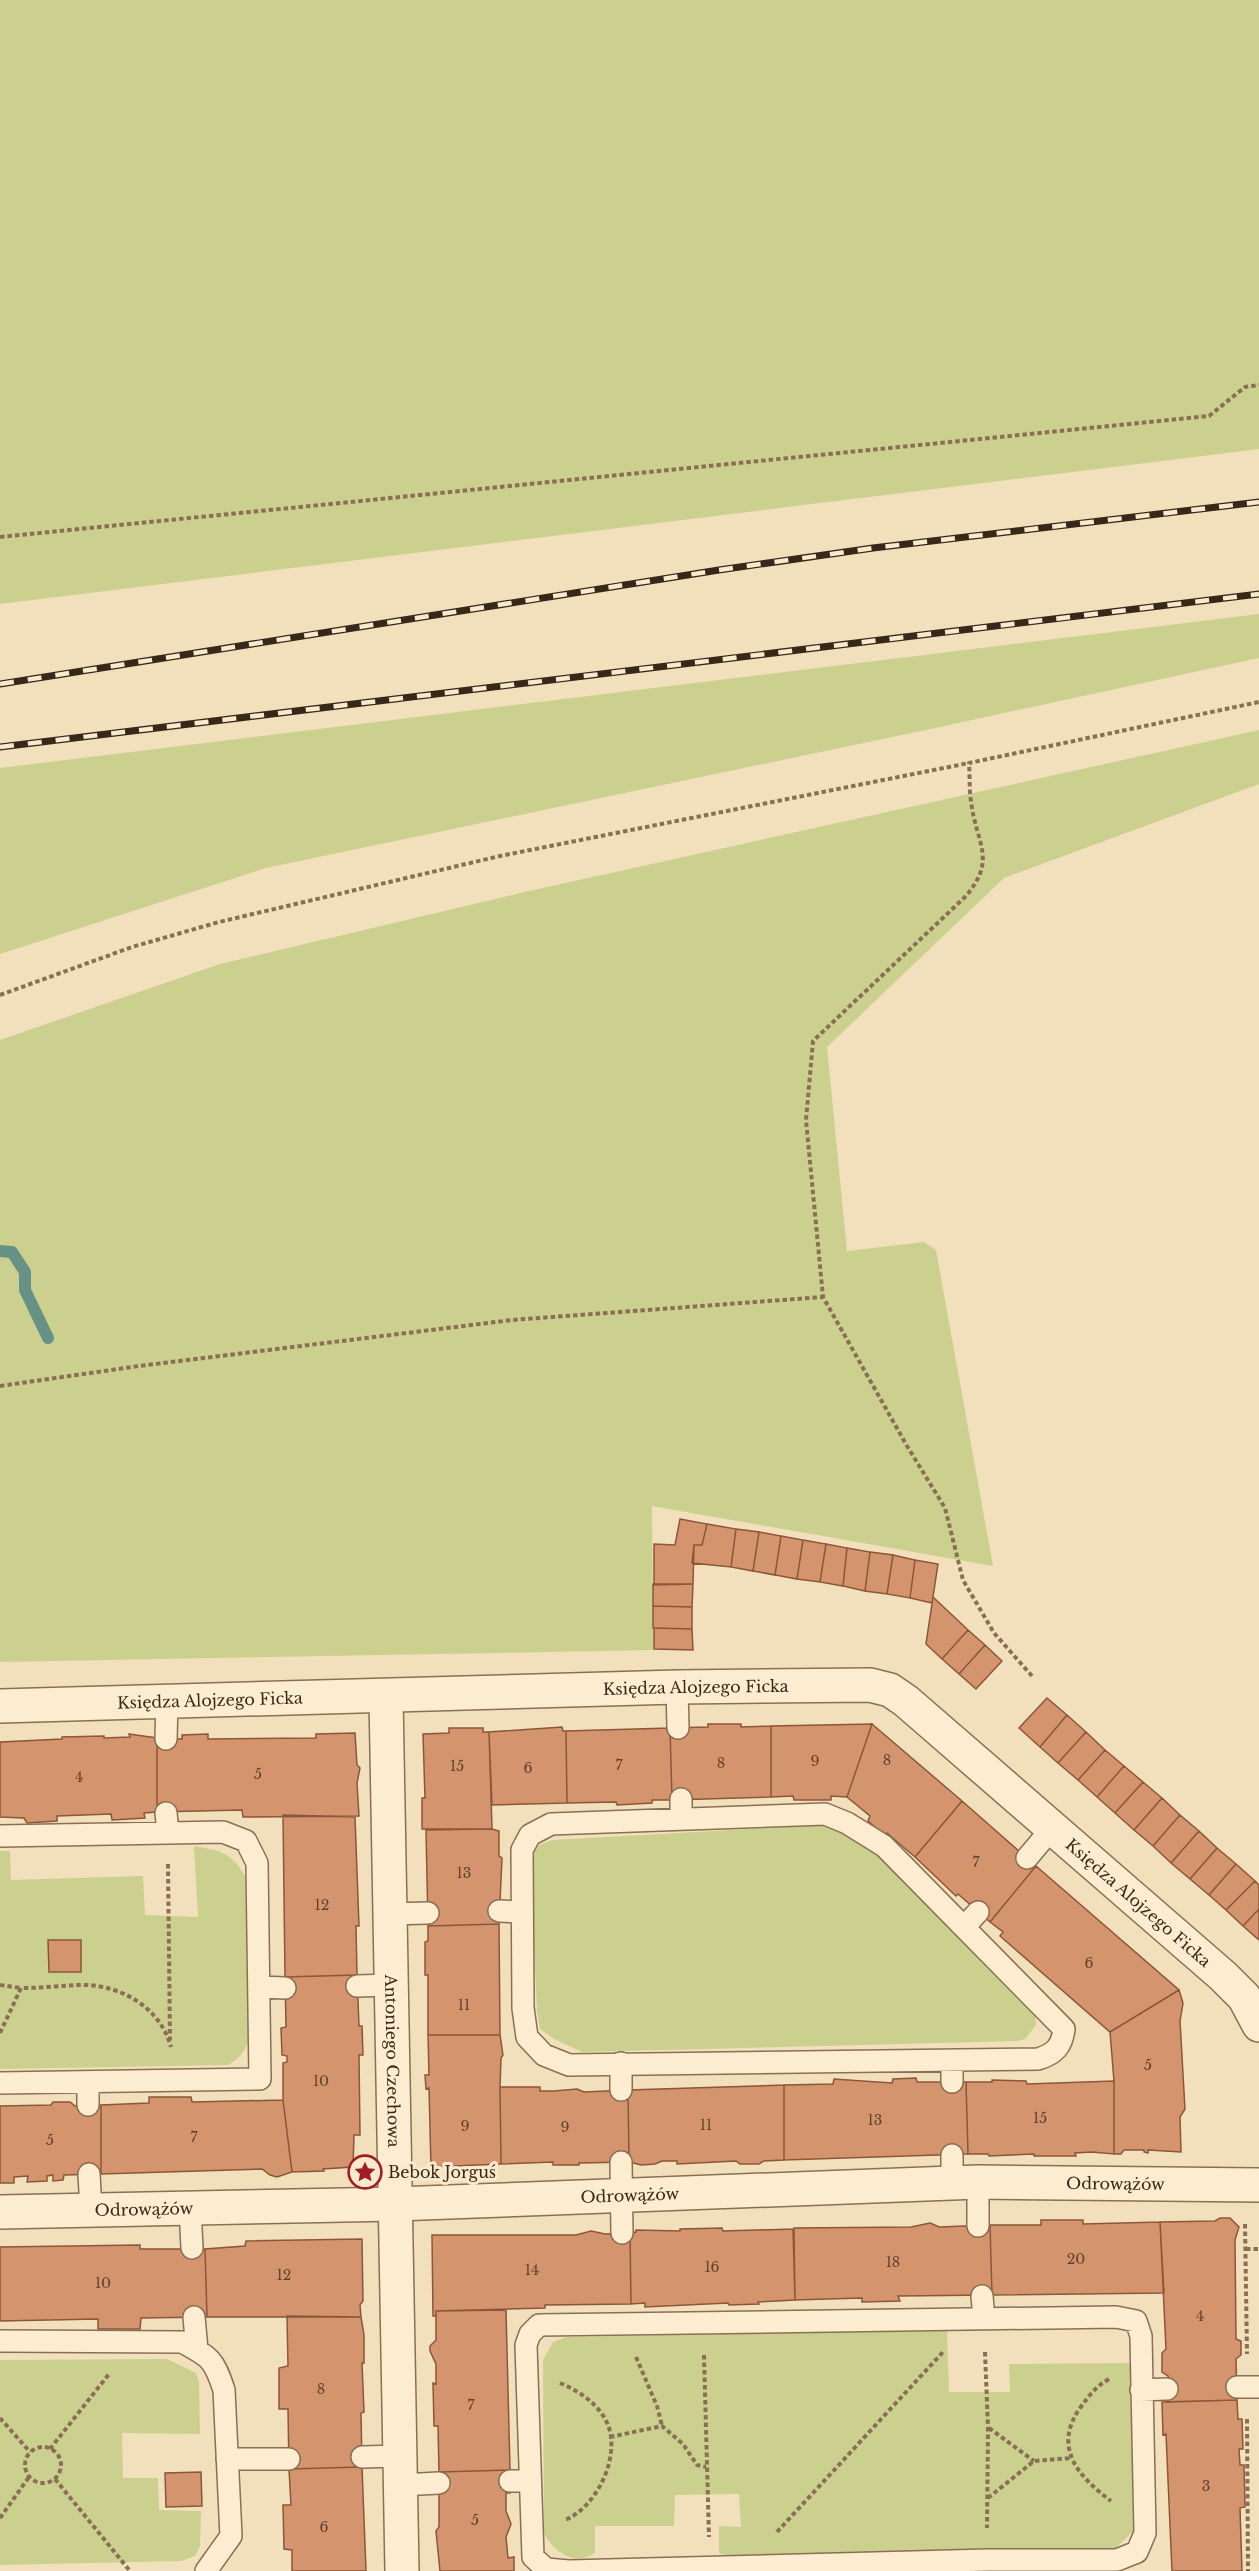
<svg xmlns="http://www.w3.org/2000/svg" width="1259" height="2571" font-family="'Libre Baskerville',serif">
  <style>
    .green { fill: #cbd08f }
    .lines { fill: none; stroke-linecap: round; stroke-linejoin: round }
    .stream { stroke: #679185; stroke-width: 12 }
    .building { fill: #d4956e; stroke: #8c5638; stroke-width: 1.5 }
    .service-casing { stroke: #8b6f54; stroke-width: 24 }
    .minor-casing { stroke: #8b6f54; stroke-width: 36 }
    .path { stroke: #8b6f54; stroke-width: 4; stroke-dasharray: 4.5 3; stroke-linecap: butt }
    .service { stroke: #fcedd0; stroke-width: 21 }
    .minor { stroke: #fcedd0; stroke-width: 33 }
    .rail-casing { stroke: #38281a; stroke-width: 7 }
    .rail { stroke: #f9eacc; stroke-width: 4.5; stroke-dasharray: 14; stroke-linecap: butt }
    .labels { text-anchor: middle; dominant-baseline: central; stroke-width: 6; stroke-linejoin: round; paint-order: stroke }
    .number-label { font-size: 14px; fill: #5f432f }
    .street-label { font-size: 16px; fill: #38281a; stroke: #f9eacc }
    .poi-label { font-size: 16px; fill: #38281a; stroke: #f9eacc; text-anchor: start }
  </style>
  <rect width="100%" height="100%" fill="#f2e0bc"/>
  <path class="green" d="M0,0H1259V449L0,604Z
    M1259,614V658L926,730L266,868L0,954V768Z
    M1259,730V784L1004,878L827,1047L847,1251L924,1242L936,1250L993,1566L652,1506L653,1650L0,1662V1040L220,964L529,891Z
    M825,1825L841,1829L866,1845L1035,2013L1036,2025L1025,2039L1018,2041L582,2052L554,2039L540,2029L537,2011L530,1859L539,1845L552,1840Z
    M194,1846C221,1851 231,1852 245,1876L249,2037C246,2051 240,2058 228,2065L0,2069V1851H10L11,1880L143,1876L145,1915L198,1917Z
    M947,2330L949,2392H1010L1009,2364L1132,2363L1133,2531L1116,2548L728,2556L719,2553V2526L741,2527L739,2494L675,2495L674,2526H595V2553C574,2566 555,2553 544,2534L543,2360L553,2342L566,2337Z
    M167,2359L196,2373L199,2382L200,2434L122,2433L123,2478H158L159,2510L201,2511L200,2546L195,2556L181,2561L0,2565V2360Z"/>
  <g class="lines">
    <path class="stream" d="M0,1251L12,1252L25,1272V1290L48,1338"/>
  </g>
  <path class="building" d="M680,1519L707,1524L702,1545H694L693,1584L654,1585V1544L675,1545Z
    M707,1524L736,1529L731,1567L692,1563L694,1545H702Z
    M736,1529L759,1532L753,1571L731,1567Z
    M759,1532L781,1536L775,1575L753,1571Z
    M781,1536L803,1540L797,1579L775,1575Z
    M803,1540L826,1544L820,1582L797,1579Z
    M826,1544L847,1548L843,1586L820,1582Z
    M847,1548L870,1552L865,1591L843,1586Z
    M870,1552L893,1555L887,1594L865,1591Z
    M893,1555L915,1560L910,1598L887,1594Z
    M915,1560L938,1564L932,1603L910,1598Z
    M653,1584H693L692,1607L653,1606Z
    M933,1597L968,1630L942,1659L926,1644Z
    M653,1606L692,1607V1629L653,1628Z
    M654,1628L692,1629L693,1650L654,1649Z
    M968,1630L985,1645L959,1674L942,1659Z
    M985,1645L1002,1661L976,1689L959,1674Z
    M1047,1698L1067,1715L1040,1747L1019,1728Z
    M1067,1715L1086,1732L1058,1763L1040,1747Z
    M708,1724H741V1727L771,1726V1797L672,1800L670,1728L708,1727Z
    M872,1724L962,1801L915,1857L887,1833L885,1836L868,1821L870,1816L847,1797Z
    M872,1724L847,1797L831,1796V1800H794L793,1796L771,1797V1726Z
    M562,1727L563,1731H566L567,1803L492,1805L489,1732Z
    M449,1728H483V1732H489L492,1829H422V1798H425L423,1734L449,1733Z
    M670,1728L672,1800H652V1803L617,1805L616,1802L567,1803L566,1731Z
    M1086,1732L1105,1750L1078,1780L1058,1763Z
    M355,1733L357,1765L360,1768L357,1783L359,1816L243,1817L242,1810L157,1812V1738L182,1739V1735L208,1734V1739L316,1738V1734Z
    M129,1734L157,1738V1812L144,1813L145,1818L112,1820L111,1814L57,1816V1821L27,1823L24,1818L0,1817V1742L62,1739V1737L104,1736V1738L130,1737Z
    M1105,1750L1124,1766L1097,1797L1078,1780Z
    M1124,1766L1143,1782L1115,1813L1097,1797Z
    M1143,1782L1162,1798L1134,1830L1115,1813Z
    M1162,1798L1180,1815L1153,1846L1134,1830Z
    M962,1801L1036,1866L990,1922L958,1894L956,1896L915,1857Z
    M283,1815L355,1817L359,1926H356L357,1975L285,1977Z
    M1180,1815L1199,1831L1171,1863L1153,1846Z
    M492,1829L499,1831V1856L502,1858L499,1924L428,1926L426,1830Z
    M1199,1831L1217,1848L1190,1879L1171,1863Z
    M1217,1848L1236,1864L1209,1895L1190,1879Z
    M1236,1864L1255,1881L1226,1910L1209,1895Z
    M1036,1866L1179,1990L1110,2032L1000,1936L1003,1932L990,1922Z
    M1255,1881L1259,1885V1909L1243,1926L1226,1910Z
    M1259,1909V1940L1243,1926Z
    M499,1924L500,2035H428V1975H425V1942L428,1941V1926Z
    M48,1940H81V1972H49Z
    M357,1975L359,2026H362L363,2055H359L360,2135H354L353,2167L323,2169L324,2171L292,2172L283,2100V2063L287,2062V2056L282,2055L281,2028L286,2027L285,1977Z
    M1179,1990L1183,2003L1180,2021L1185,2109L1180,2117L1181,2152L1148,2150V2153L1144,2152V2150H1124L1121,2154H1114V2081L1110,2032Z
    M428,2035H500L503,2055L501,2058L500,2087L501,2164L431,2167L429,2088L426,2089L425,2075H429Z
    M916,2078L917,2082H966L968,2154L784,2160V2085L833,2084L834,2079L892,2083L893,2079Z
    M992,2080L1026,2081L1027,2084L1114,2081V2154L1092,2152L1075,2153L1076,2156H1034V2154L989,2156L988,2154H968L966,2082H992Z
    M784,2085V2160L764,2161L759,2164H740L736,2161L677,2164V2161H662L655,2164L641,2165L629,2162L628,2090Z
    M500,2087H540V2091H554L577,2089L584,2092L628,2090L629,2162L579,2163V2165H553V2162L501,2164Z
    M149,2097H191L192,2102L283,2100L292,2172L277,2177L270,2175L262,2169L101,2174V2105L149,2103Z
    M53,2102H70L75,2106L101,2105V2174L64,2175L63,2180L53,2181V2175L47,2176V2181L27,2182L28,2176L14,2177V2183H0V2106L51,2105Z
    M1220,2218H1230L1239,2227L1235,2240L1236,2339L1241,2341V2355L1236,2359L1237,2400L1168,2402V2376L1162,2372V2353L1166,2349L1160,2222L1215,2221Z
    M1041,2220H1083V2224L1160,2222L1164,2293L992,2295L990,2225H1041Z
    M930,2223L939,2227L990,2225L992,2295L898,2296L900,2301L862,2302V2298L795,2300L794,2228L911,2227Z
    M722,2228L723,2231L793,2229L795,2300L758,2302L759,2304L729,2305L728,2303L645,2307V2303L631,2304L630,2233L636,2232V2230L680,2231V2229Z
    M591,2231L605,2234L630,2233L631,2304L545,2305V2308L436,2311V2316H433L432,2235H576Z
    M362,2239L363,2301L360,2305L361,2317H207L205,2249L245,2246L246,2241Z
    M140,2245V2249H205L207,2317L141,2318L140,2329H98V2319L0,2321V2247Z
    M506,2310L510,2470L439,2472L438,2426H434L433,2383L436,2384V2364L430,2351V2346L436,2340V2311Z
    M287,2316L361,2317L364,2335V2363H362L364,2412L361,2413L362,2467L289,2469L288,2409H279V2368L288,2366Z
    M1237,2400L1238,2419H1242L1243,2449H1239L1240,2465H1244L1245,2507L1240,2508L1242,2571H1172L1166,2434L1163,2435L1162,2402Z
    M362,2467L366,2571H292V2550L284,2549L283,2505H291L289,2469Z
    M510,2470V2493H506V2511L511,2524L506,2537L508,2558L514,2557V2571H440L436,2531L439,2527V2472Z
    M201,2472L202,2506L166,2507L165,2473Z"/>
  <g class="lines">
    <defs>
      <path id="service" d="M677,1687L678,1728
        M166,1739L167,1702
        M681,1799V1819
        M166,1813L168,1833
        M825,1814L847,1823L884,1846L1064,2029C1062,2046 1055,2054 1038,2059L569,2065L544,2055L527,2037L523,2008L522,1850L530,1835L551,1824Z
        M0,1836L223,1832L246,1841L257,1863L260,2079L0,2083
        M1027,1858L1053,1827
        M499,1911L521,1912
        M389,1914L428,1913
        M964,1927L978,1912
        M357,1986L391,1985
        M261,1987L285,1988
        M952,2061V2082
        M621,2063V2090
        M88,2105V2082
        M621,2162L622,2233
        M89,2174L91,2210
        M978,2182V2226
        M952,2183V2155
        M190,2208L192,2248
        M982,2296L984,2318
        M194,2317L197,2350
        M1116,2317L1136,2321L1141,2336L1145,2533L1137,2552L1117,2560H988L569,2571L546,2569L533,2557L526,2345L530,2334L539,2325Z
        M0,2341L182,2342C210,2357 214,2359 224,2390L231,2536L206,2571
        M1237,2387H1259
        M1141,2390L1167,2389
        M362,2457L399,2456
        M227,2459H289
        M510,2481H530
        M401,2485L439,2483"/>
      <g id="minor">
        <path id="s1" d="M386,1697L402,2571"/>
        <path id="s2" d="M0,1706L677,1687L870,1685L890,1690L906,1701L1223,1976L1244,1997L1259,2025"/>
        <path id="s3" d="M0,2212L396,2204L978,2182L1259,2185"/>
      </g>
    </defs>
    <use href="#service" class="service-casing"/>
    <use href="#minor" class="minor-casing"/>
    <path class="path" d="M0,537L1209,416L1245,387L1259,385
      M0,995L132,947L219,922L500,856L969,763
      M0,1386L139,1366L512,1320L823,1297
      M1032,1676L994,1633L963,1580L945,1508L907,1446L823,1297L806,1120L813,1041L965,897C998,859 976,844 971,801C969,789 970,775 969,763L1259,702
      M168,1864L170,2040
      M0,1985L21,1988
      M0,2033L21,1988C40,1988 59,1986 77,1985C118,1983 160,2006 171,2047
      M1245,2224L1247,2354
      M1246,2249H1259
      M985,2352L988,2428L987,2528
      M704,2355L709,2537
      M636,2357L657,2406L662,2426
      M1109,2379C1095,2387 1089,2396 1080,2408C1052,2448 1079,2477 1111,2501
      M560,2383C577,2390 594,2401 604,2417C625,2450 598,2507 565,2520
      M0,2418L30,2452
      M1247,2419L1248,2571
      M989,2428L1034,2461
      M610,2437L662,2426L683,2444L697,2465L706,2467
      M25 2465a18 18 0 1 1 36 0a18 18 0 1 1-36 0Z
      M50,2449L109,2374
      M55,2479L130,2571
      M988,2498L1034,2461L1071,2458
      M0,2518L29,2477
      M777,2532L943,2352"/>
    <use href="#service" class="service"/>
    <use href="#minor" class="minor"/>
    <defs>
      <path id="rail" d="M0,684L719,570L873,548L1259,502
        M0,747L1259,594"/>
    </defs>
    <use href="#rail" class="rail-casing"/>
    <use href="#rail" class="rail"/>
  </g>
  <defs>
    <symbol id="sight-ring" viewBox="-11 -11 22 22"><circle r="9.5" fill="#f9eacc" stroke="#9f1e24" stroke-width="1.5"/><path d="M0-6L1.8-2.2L6-1.7L2.9 1.2L3.7 5.4L0 3.3L-3.7 5.4L-2.9 1.2L-6-1.7L-1.8-2.2Z" fill="#9f1e24"/></symbol>
  </defs>
  <g fill-rule="evenodd">
    <use href="#sight-ring" x="346" y="2153" width="38" height="38"/>
  </g>
  <g class="labels">
    <g class="number-label">
      <text x="887" y="1760">8</text>
      <text x="815" y="1761">9</text>
      <text x="721" y="1763">8</text>
      <text x="619" y="1765">7</text>
      <text x="457" y="1766">15</text>
      <text x="528" y="1768">6</text>
      <text x="258" y="1774">5</text>
      <text x="79" y="1777">4</text>
      <text x="976" y="1862">7</text>
      <text x="464" y="1873">13</text>
      <text x="322" y="1905">12</text>
      <text x="1089" y="1963">6</text>
      <text x="464" y="2005">11</text>
      <text x="1148" y="2065">5</text>
      <text x="321" y="2081">10</text>
      <text x="1040" y="2118">15</text>
      <text x="875" y="2120">13</text>
      <text x="706" y="2125">11</text>
      <text x="465" y="2126">9</text>
      <text x="565" y="2127">9</text>
      <text x="194" y="2137">7</text>
      <text x="50" y="2140">5</text>
      <text x="1076" y="2259">20</text>
      <text x="893" y="2262">18</text>
      <text x="712" y="2267">16</text>
      <text x="532" y="2270">14</text>
      <text x="284" y="2275">12</text>
      <text x="103" y="2283">10</text>
      <text x="1200" y="2316">4</text>
      <text x="321" y="2389">8</text>
      <text x="471" y="2405">7</text>
      <text x="1206" y="2486">3</text>
      <text x="475" y="2520">5</text>
      <text x="324" y="2527">6</text>
    </g>
    <g class="street-label">
      <text stroke="none"><textPath href="#s2" startOffset="696">Księdza Alojzego Ficka</textPath></text>
      <text stroke="none"><textPath href="#s2" startOffset="210">Księdza Alojzego Ficka</textPath></text>
      <text stroke="none"><textPath href="#s2" startOffset="1218">Księdza Alojzego Ficka</textPath></text>
      <text stroke="none"><textPath href="#s1" startOffset="364">Antoniego Czechowa</textPath></text>
      <text stroke="none"><textPath href="#s3" startOffset="1116">Odrowążów</textPath></text>
      <text stroke="none"><textPath href="#s3" startOffset="630">Odrowążów</textPath></text>
      <text stroke="none"><textPath href="#s3" startOffset="144">Odrowążów</textPath></text>
    </g>
    <g class="poi-label">
      <text x="388" y="2172">Bebok Jorguś</text>
    </g>
  </g>
</svg>
